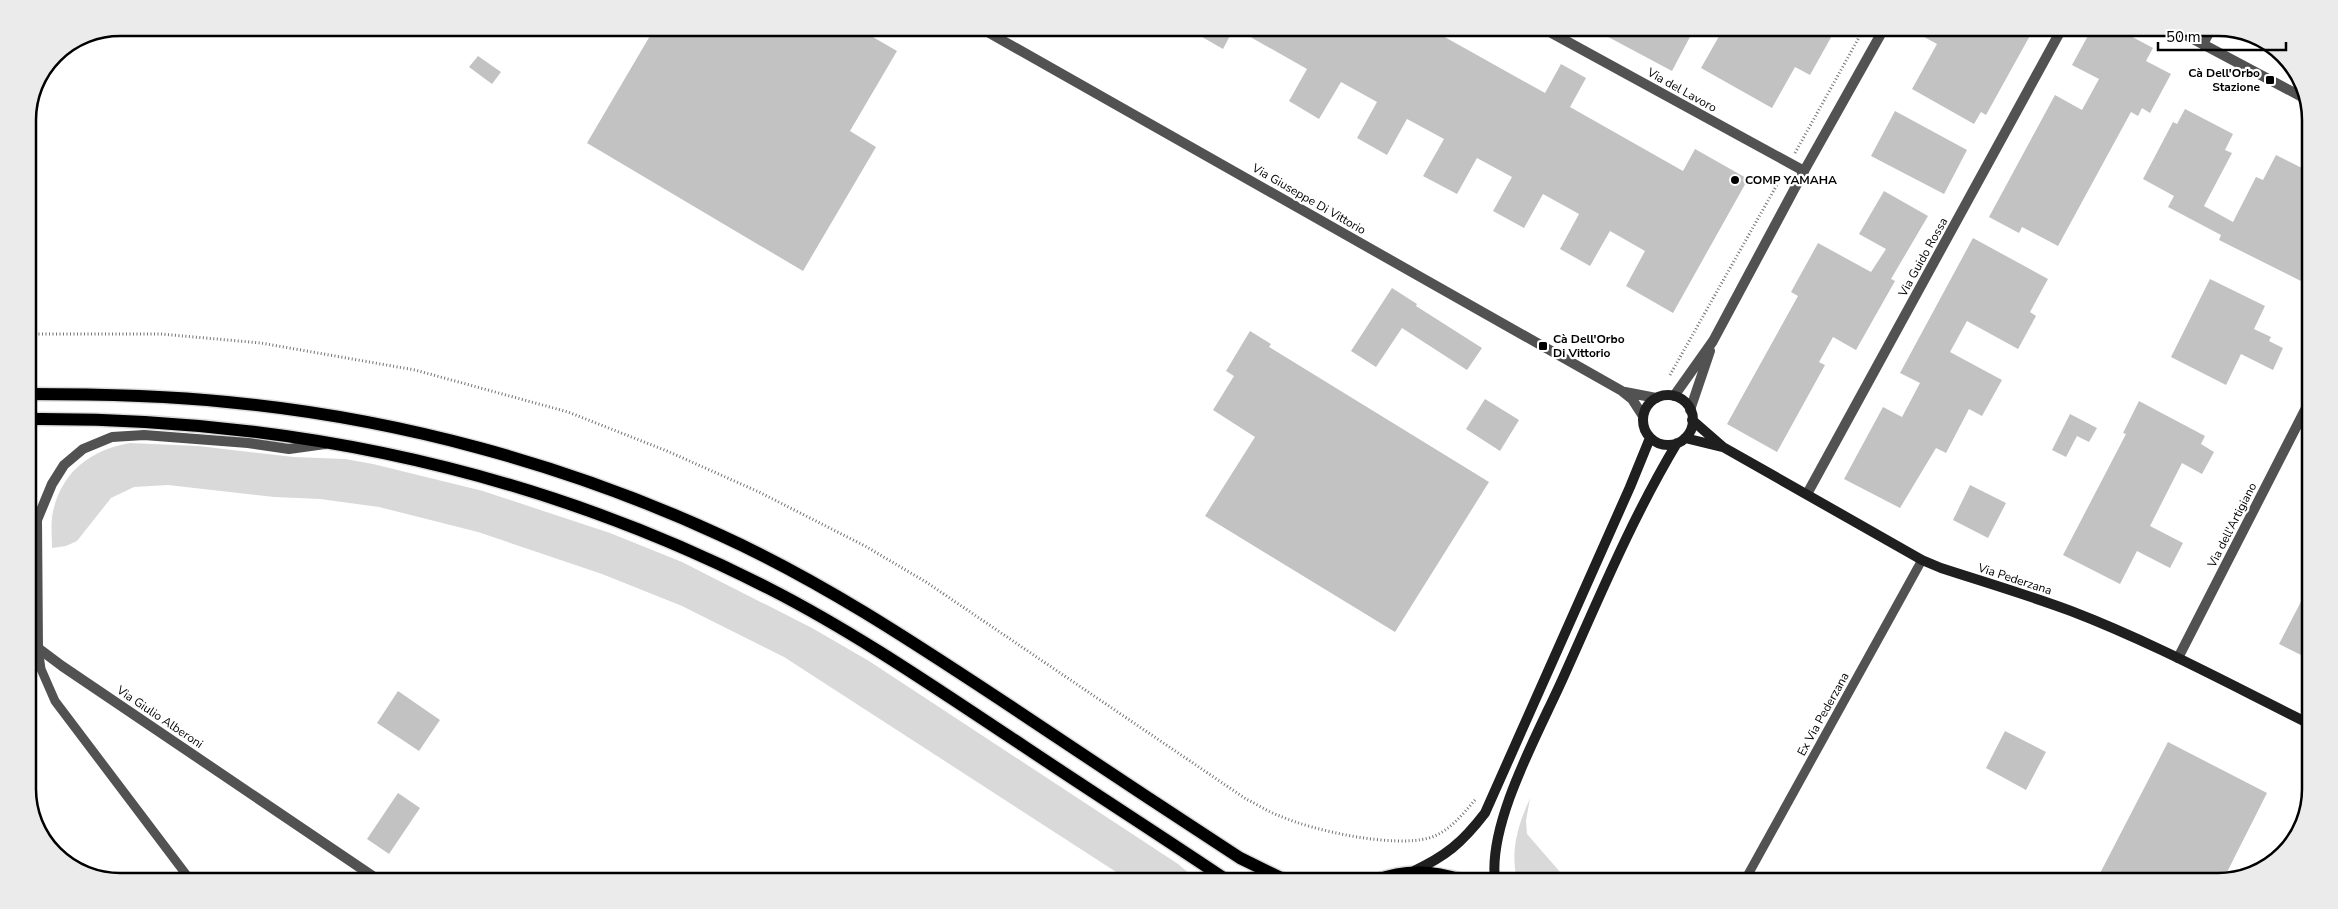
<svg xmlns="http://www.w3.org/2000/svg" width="2338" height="909" font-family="'Nunito Sans',sans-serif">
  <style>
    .green { fill: #d9d9d9 }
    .building { fill: #c2c2c2 }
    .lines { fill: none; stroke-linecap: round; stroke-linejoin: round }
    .primary-casing { stroke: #dbdbdb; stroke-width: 15 }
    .path { stroke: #747474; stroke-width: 3; stroke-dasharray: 1 2.5; stroke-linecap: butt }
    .service { stroke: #525252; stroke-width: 9 }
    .minor { stroke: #525252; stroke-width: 10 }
    .tertiary { stroke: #525252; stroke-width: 10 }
    .secondary { stroke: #1f1f1f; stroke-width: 10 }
    .primary { stroke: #000; stroke-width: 12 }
    .poi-dot { fill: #000; stroke: #fff; stroke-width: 2 }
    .labels { text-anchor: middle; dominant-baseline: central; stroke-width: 4.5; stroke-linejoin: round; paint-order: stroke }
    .poi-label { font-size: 12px; font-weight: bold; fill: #000; stroke: #fff; text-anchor: start }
    .street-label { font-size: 12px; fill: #000; stroke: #fff }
    .rim { fill: none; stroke: #000; stroke-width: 2.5 }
  </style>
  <rect width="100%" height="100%" fill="#fff"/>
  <path class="green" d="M130,443L198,446L294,457L345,459L373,464L483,491L610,533L682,562L812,628L869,661L1178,864L1196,879H1127L784,657L682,606L602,574L478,532L379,507L320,499L274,497L168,485L134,487L111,498L77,541L66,546L52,548C52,538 51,527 52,517C59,474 89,450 130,443Z
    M1530,798L1526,821L1527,834L1567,880H1517C1510,850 1518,826 1530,798Z"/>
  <path class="building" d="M654,29H674L685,36L689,29H859L897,51L850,131L876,147L803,271L587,143Z
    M1190,30H1233L1223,49Z
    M1238,30L1434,31L1545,93L1561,64L1586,78L1570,107L1683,171L1695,149L1748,179L1673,313L1626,286L1645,251L1610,231L1590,266L1560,249L1579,214L1543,194L1524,228L1493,211L1512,177L1477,158L1457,194L1423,176L1444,139L1407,119L1387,155L1357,138L1377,102L1341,82L1319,119L1289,101L1307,69Z
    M1597,31H1693L1672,71Z
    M1722,31H1745L1834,32L1810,75L1795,67L1772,108L1701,68Z
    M1915,32H2032L1986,115L1981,112L1974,124L1912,89L1937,44Z
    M2090,32H2123L2153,48L2146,61L2171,74L2150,113L2142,108L2138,116L2131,112L2058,246L2022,227L2019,233L1989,217L2055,95L2082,110L2099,79L2072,65Z
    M478,56L501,72L492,84L469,67Z
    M2185,109L2233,134L2225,150L2232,153L2204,206L2233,222L2256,177L2263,180L2276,155L2310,172L2309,244L2302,260L2309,263V285L2219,240L2221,235L2168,207L2174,196L2143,179L2173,122L2177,124Z
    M1895,111L1967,150L1944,194L1871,156Z
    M1884,191L1928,216L1891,279L1895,281L1856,350L1833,337L1819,362L1825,365L1777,452L1727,424L1798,296L1791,292L1818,243L1871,272L1886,249L1859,234Z
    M1973,238L2048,279L2030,312L2036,316L2018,349L1967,321L1950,352L2002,380L1982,416L1969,409L1946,453L1936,448L1900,508L1844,479L1883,407L1902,417L1920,383L1900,373Z
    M2210,279L2265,306L2254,329L2271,337L2269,341L2283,348L2273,370L2241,354L2226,385L2171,357Z
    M1392,288L1417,304L1416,306L1482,348L1467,370L1402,328L1376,367L1351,351Z
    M1250,331L1271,344L1269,347L1489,482L1395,632L1205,516L1255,437L1213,410L1234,376L1226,371Z
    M1485,399L1519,420L1500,451L1466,429Z
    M2139,401L2205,436L2201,444L2214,452L2202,474L2182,463L2150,526L2183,543L2170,568L2137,551L2120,584L2063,555L2126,434L2123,433Z
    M2070,414L2097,428L2089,442L2077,436L2066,457L2052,450Z
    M1970,485L2006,503L1988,538L1953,520Z
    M2307,590V658L2279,644Z
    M398,691L440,720L419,751L377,723Z
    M2005,731L2046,752L2026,790L1986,768Z
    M2168,742L2267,793L2223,880L2096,881Z
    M398,793L420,808L389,854L367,839Z"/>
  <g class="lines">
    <defs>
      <path id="primary" d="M28,394C94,394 161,395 227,402C396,418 566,464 720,535C819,580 910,640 1001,700C1080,753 1160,806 1240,858L1283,879
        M28,419C289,417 537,470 770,589C858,634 940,691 1022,745C1089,790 1158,834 1225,879
        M1377,880C1406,869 1433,871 1462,880"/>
    </defs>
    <use href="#primary" class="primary-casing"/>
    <path class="path" d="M1795,153L1862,32
      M28,334H161L261,343L415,370L568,412L667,451L759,492L865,546L926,582L1246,799C1257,804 1268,812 1280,816C1314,831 1393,848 1429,838C1449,832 1462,815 1475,800
      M1670,375L1783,174"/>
    <path class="service" d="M2248,32L2250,34
      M2203,45L2210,32
      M38,648L41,669L55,701L188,877
      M1745,880L1922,560"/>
    <path class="minor" d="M1548,31L1804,171
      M325,444L289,449L248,443L144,435L112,437L83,449L64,465L52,484L37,520L38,648L62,666L374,877
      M1807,494L2060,32
      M28,497L37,520
      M2178,658L2308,404"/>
    <path class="tertiary" d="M984,30L1622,391L1632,399L1643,416
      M2180,32L2304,98
      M1625,392L1656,398
      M1674,396L1713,341L1804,171L1882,32
      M1690,410L1710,351"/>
    <path class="secondary" d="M1643 420a25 25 0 1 1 50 0a25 25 0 1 1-50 0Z
      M1692,420L1723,447L1922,560L1941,568C1984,582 2028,595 2071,611C2152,642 2229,684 2306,722
      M1685,438L1722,447
      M1412,872C1446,856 1462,843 1485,813L1630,487L1650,438
      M1495,880C1488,822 1539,732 1563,678C1599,598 1632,518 1677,443"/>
    <use href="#primary" class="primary"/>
  </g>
  <g class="poi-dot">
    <rect x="2265" y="75" width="10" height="10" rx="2.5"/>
    <circle cx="1735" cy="180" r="5"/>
    <rect x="1538" y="341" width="10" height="10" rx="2.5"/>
  </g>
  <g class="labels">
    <g class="poi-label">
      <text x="2260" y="73" text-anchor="end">Cà Dell'Orbo<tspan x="2260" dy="14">Stazione</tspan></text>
      <text x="1745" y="180">COMP YAMAHA</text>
      <text x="1553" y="339">Cà Dell'Orbo<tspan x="1553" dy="14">Di Vittorio</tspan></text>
    </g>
    <g class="street-label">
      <text transform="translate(1682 90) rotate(29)">Via del Lavoro</text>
      <text transform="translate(1309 199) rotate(30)">Via Giuseppe Di Vittorio</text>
      <text transform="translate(1923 257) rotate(-61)">Via Guido Rossa</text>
      <text transform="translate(2232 525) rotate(-63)">Via dell'Artigiano</text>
      <text transform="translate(2015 579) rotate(18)">Via Pederzana</text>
      <text transform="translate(1823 714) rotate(-61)">Ex Via Pederzana</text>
      <text transform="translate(160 717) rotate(34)">Via Giulio Alberoni</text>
    </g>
  </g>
  <path d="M0 0H2338V909H0ZM120 36H2218A84 84 0 0 1 2302 120V789A84 84 0 0 1 2218 873H120A84 84 0 0 1 36 789V120A84 84 0 0 1 120 36Z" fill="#ebebeb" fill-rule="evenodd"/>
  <path class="rim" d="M120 36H2218A84 84 0 0 1 2302 120V789A84 84 0 0 1 2218 873H120A84 84 0 0 1 36 789V120A84 84 0 0 1 120 36Z"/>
  <path d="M2158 42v8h128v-8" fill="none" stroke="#000000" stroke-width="2.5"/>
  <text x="2166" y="42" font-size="15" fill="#000000" stroke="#ffffff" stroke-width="4" paint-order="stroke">50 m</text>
</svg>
